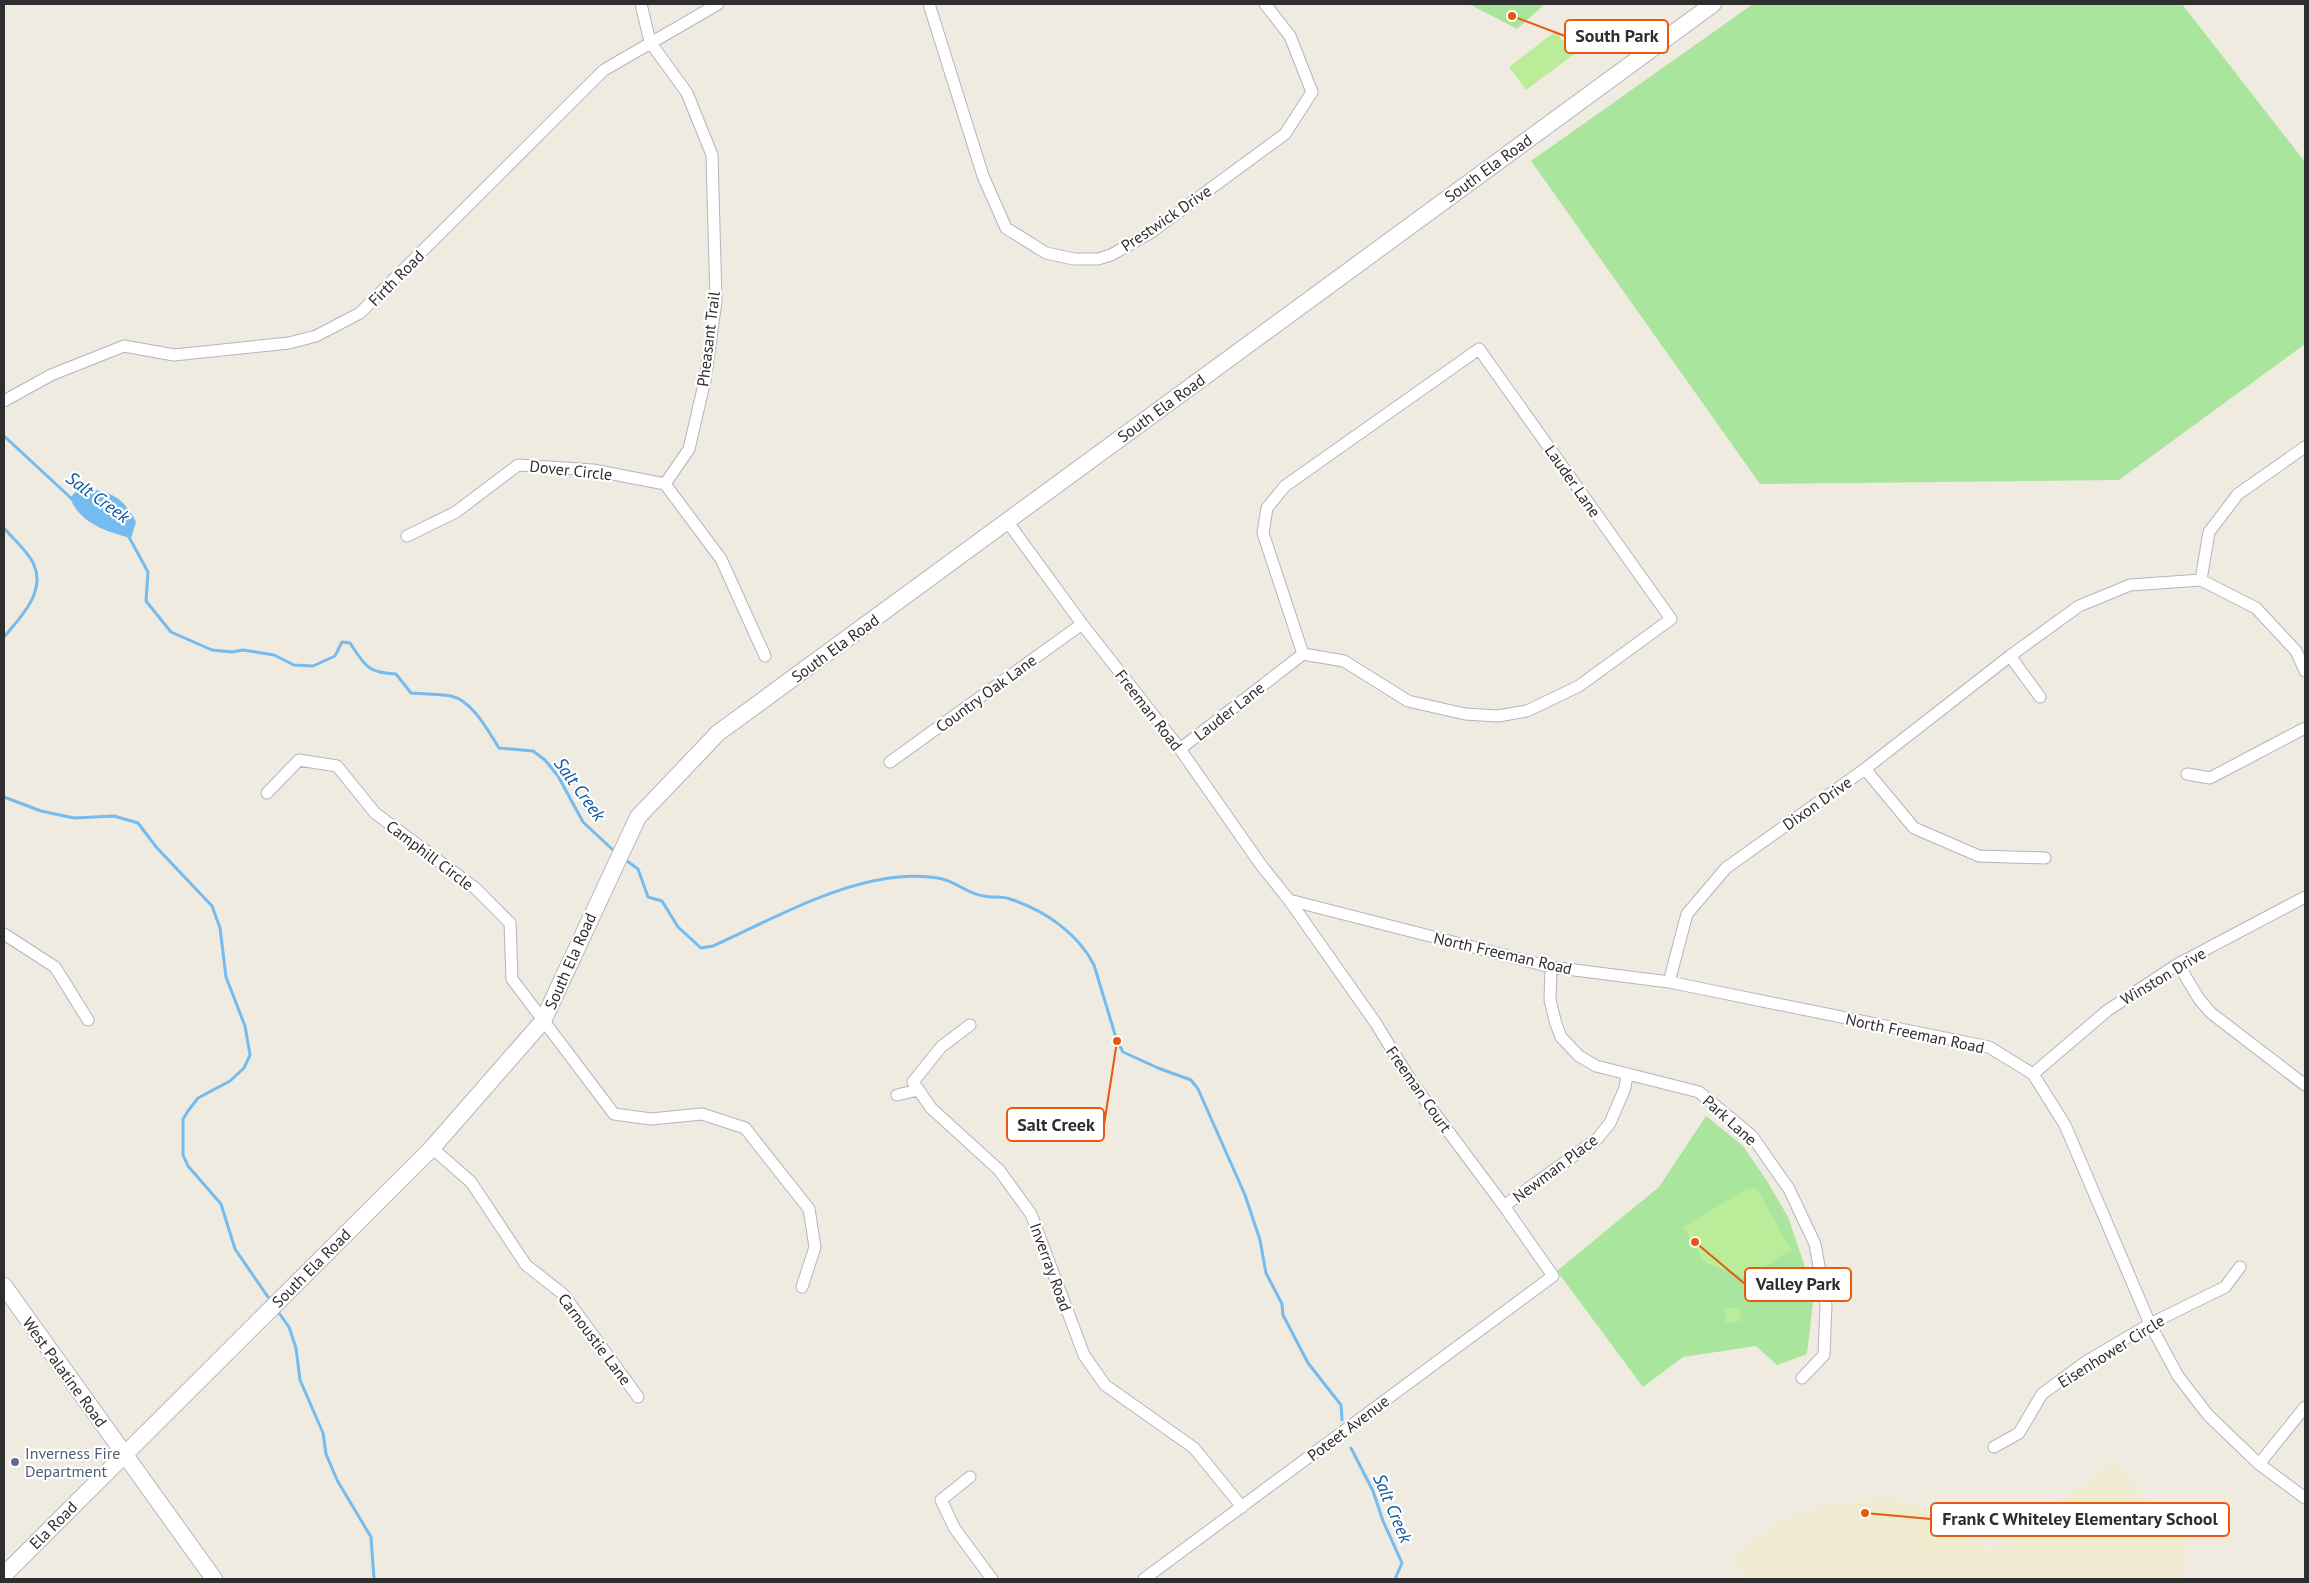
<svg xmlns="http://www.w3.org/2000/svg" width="2309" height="1583" font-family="'PT Sans',sans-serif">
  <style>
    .education { fill: #f0ebd0 }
    .green { fill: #aae59d }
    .pitch { fill: #bbec99 }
    .water { fill: #74bbf0 }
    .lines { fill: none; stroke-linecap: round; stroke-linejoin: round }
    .stream { stroke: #74bbf0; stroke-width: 3 }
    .street-casing { stroke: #b4b4c1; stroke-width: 13 }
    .secondary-casing { stroke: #b4b4c1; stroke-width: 18 }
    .street { stroke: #fff; stroke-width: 11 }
    .secondary { stroke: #fff; stroke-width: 16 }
    .service-dot { fill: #5c6f8a; stroke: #fff; stroke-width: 2 }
    .labels { text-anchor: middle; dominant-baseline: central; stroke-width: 4.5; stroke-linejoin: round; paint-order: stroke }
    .street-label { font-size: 16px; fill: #2e2e2e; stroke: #fff }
    .service-label { font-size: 16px; fill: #4e5e75; stroke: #fff; text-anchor: start }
    .water-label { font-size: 18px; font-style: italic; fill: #0d56a2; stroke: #fff }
    .leader { fill: none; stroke: #e8590c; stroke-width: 2 }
    .callout-dot { fill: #e8590c; stroke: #fff; stroke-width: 2 }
    .callout { fill: #fff; stroke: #e8590c; stroke-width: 2 }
    .callout-label { font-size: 18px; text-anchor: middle; font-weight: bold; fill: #2e2e2e }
  </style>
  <rect width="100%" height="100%" fill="#efebe0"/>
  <path class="education" d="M2114,1463L2188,1547L2182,1579H1748L1733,1559L1778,1522L1824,1505L1889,1499L1910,1502L1991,1551Z"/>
  <path class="green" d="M1469,4H1545L1517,29Z
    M1753,4H2182L2305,162V344L2119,480L1760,484L1531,161Z
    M1706,1116L1743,1146L1767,1181L1788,1217L1805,1267L1813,1302L1807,1354L1777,1365L1756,1346L1683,1357L1643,1387L1557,1271L1659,1187Z"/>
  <path class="pitch" d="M1556,31L1573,55L1526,90L1509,67Z
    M1748,1188L1757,1189L1791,1250L1746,1278L1704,1262L1683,1227Z
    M1739,1307L1741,1321L1726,1323L1724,1309Z"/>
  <path class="water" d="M80,487C110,492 122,495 136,522L131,538C106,532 80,523 70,498Z"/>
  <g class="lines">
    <path class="stream" d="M4,436L72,499
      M4,528C13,539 29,552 34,565C46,592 20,618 4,637
      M129,537L148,572L146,601L171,632L212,650L232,652L243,650L274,655L294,665L313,666L335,656L342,642L350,643C365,666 368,673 396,674L411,693C424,694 438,694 451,696C473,701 488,731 499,748L533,751L545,760L558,776L583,822L612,849
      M4,797L41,811L74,818L114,816L138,823L157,848L212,906L220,928L226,977L245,1026L250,1055L244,1068L230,1081L198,1098L188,1111L183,1119V1155L188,1166L221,1204L235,1249L268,1297
      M627,861L638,869L648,897L662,901L678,927L701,948L713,946C780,916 864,866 938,878C954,880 967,894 984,896C992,898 1002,896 1010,899C1044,910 1078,933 1094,965L1117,1041L1123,1052L1158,1068L1191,1080L1198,1089L1245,1195L1260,1240L1266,1273L1282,1304L1283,1315L1308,1363L1341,1405L1342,1420
      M279,1313L289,1327L296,1348L300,1380L323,1433L326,1454L337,1480L371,1537L374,1579
      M1351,1448L1373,1491L1383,1521L1402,1563L1395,1579"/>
    <defs>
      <path id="street" d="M641,4L650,42L687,93L712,155L716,301L705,380L689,449L665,484L721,559L765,656
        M929,4L983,176L1006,228L1046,253L1074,259H1098L1111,255L1150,233L1285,134L1312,92L1290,36L1265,4
        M1479,349L1671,619L1579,686L1527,711L1498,716L1465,714L1408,701L1344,661L1303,654L1263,533L1267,508L1285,486Z
        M4,401L51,375L124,346L174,355L289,343L316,336L360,313L604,70L718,4
        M1007,521L1082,624L1180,749L1261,865L1289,900L1375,1022L1413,1084L1504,1206L1553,1276L1144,1579
        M407,536L456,512L518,465L593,470L665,484
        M2201,580L2209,532L2238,494L2305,447
        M2010,656L2040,697
        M1180,749L1303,654
        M890,762L1082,624
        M1865,769L1914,828L1979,856L2045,858
        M2187,774L2210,778L2305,728
        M267,793L299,760L337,766L375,813L475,888L510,923L512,979L614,1114L651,1119L702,1114L745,1128L809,1209L815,1247L802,1287
        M1289,900L1551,967L1669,982L1989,1047L2033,1074L2065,1125L2150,1324L2178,1376L2208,1415L2259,1464L2305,1498
        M4,934L55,967L88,1020
        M2178,964L2199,999L2211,1013L2305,1085
        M1551,967L1550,1000L1556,1024L1561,1037L1579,1056L1596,1066L1699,1092L1752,1136L1789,1189L1815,1244L1826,1305L1824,1355L1802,1378
        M1669,982L1687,914L1726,868L1865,769L2010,656L2079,606L2130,585L2201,580L2256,608L2296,651L2305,671
        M970,1025L941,1047L913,1082L931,1108L999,1170L1031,1214L1084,1355L1105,1385L1194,1448L1242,1507
        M2033,1074L2108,1010L2178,964L2305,897
        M897,1095L918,1090
        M432,1148L471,1182L526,1265L563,1294L638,1397
        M1504,1206L1597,1139L1610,1123L1625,1088L1627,1074
        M1994,1447L2019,1433L2042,1394L2087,1361L2150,1324L2225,1287L2240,1267
        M2259,1464L2305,1407
        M970,1477L941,1500L955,1529L992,1579"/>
      <path id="secondary" d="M4,1286L214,1579
        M4,1575L432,1148L543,1021L638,817L718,733L1713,4"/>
    </defs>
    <use href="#street" class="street-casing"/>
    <use href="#secondary" class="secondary-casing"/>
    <use href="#street" class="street"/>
    <use href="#secondary" class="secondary"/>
  </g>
  <circle class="service-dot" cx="15" cy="1462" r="5"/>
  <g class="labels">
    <g class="street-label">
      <text transform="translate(1488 168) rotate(-36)">South Ela Road</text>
      <text transform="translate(1166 218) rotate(-34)">Prestwick Drive</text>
      <text transform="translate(396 278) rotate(-45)">Firth Road</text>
      <text transform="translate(708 339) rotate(-83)">Pheasant Trail</text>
      <text transform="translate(1161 408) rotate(-36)">South Ela Road</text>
      <text transform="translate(571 470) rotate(6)">Dover Circle</text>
      <text transform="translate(1573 481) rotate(55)">Lauder Lane</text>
      <text transform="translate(835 648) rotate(-36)">South Ela Road</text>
      <text transform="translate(986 693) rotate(-36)">Country Oak Lane</text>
      <text transform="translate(1149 710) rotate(52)">Freeman Road</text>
      <text transform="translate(1229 711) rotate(-38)">Lauder Lane</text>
      <text transform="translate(1817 803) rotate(-35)">Dixon Drive</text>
      <text transform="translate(430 855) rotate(37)">Camphill Circle</text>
      <text transform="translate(1503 953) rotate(13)">North Freeman Road</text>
      <text transform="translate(570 961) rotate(-66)">South Ela Road</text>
      <text transform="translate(2163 976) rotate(-31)">Winston Drive</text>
      <text transform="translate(1915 1033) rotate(12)">North Freeman Road</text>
      <text transform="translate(1419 1089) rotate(55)">Freeman Court</text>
      <text transform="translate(1730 1120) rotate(42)">Park Lane</text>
      <text transform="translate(1555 1168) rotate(-37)">Newman Place</text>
      <text transform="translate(1051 1267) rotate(70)">Inverray Road</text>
      <text transform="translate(311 1268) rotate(-45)">South Ela Road</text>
      <text transform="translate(595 1339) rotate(53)">Carnoustie Lane</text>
      <text transform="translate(2111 1351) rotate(-32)">Eisenhower Circle</text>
      <text transform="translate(65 1372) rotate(54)">West Palatine Road</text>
      <text transform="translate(1348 1428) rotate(-37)">Poteet Avenue</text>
      <text transform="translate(53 1525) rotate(-45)">Ela Road</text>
    </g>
    <g class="service-label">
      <text x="25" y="1453">Inverness Fire<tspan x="25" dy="18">Department</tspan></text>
    </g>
    <g class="water-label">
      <text transform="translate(98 497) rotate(36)">Salt Creek</text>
      <text transform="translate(580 789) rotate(54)">Salt Creek</text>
      <text transform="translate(1393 1508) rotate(67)">Salt Creek</text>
    </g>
  </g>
  <path class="leader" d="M1512 16L1565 36M1117 1041L1104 1125M1695 1242L1745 1284M1865 1513L1931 1519"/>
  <g class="callout-dot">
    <circle cx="1512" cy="16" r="5"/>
    <circle cx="1117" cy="1041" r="5"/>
    <circle cx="1695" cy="1242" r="5"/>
    <circle cx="1865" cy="1513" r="5"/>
  </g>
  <g class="callout">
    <rect x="1565" y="20" width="103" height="33" rx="5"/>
    <rect x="1007" y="1108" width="97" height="33" rx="5"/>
    <rect x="1745" y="1268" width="106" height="33" rx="5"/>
    <rect x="1931" y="1503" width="298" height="33" rx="5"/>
  </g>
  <g class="callout-label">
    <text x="1617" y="42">South Park</text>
    <text x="1056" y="1131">Salt Creek</text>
    <text x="1798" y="1290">Valley Park</text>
    <text x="2080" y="1525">Frank C Whiteley Elementary School</text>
  </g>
  <rect width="2309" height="1583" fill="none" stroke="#2e2e2e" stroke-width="10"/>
</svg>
